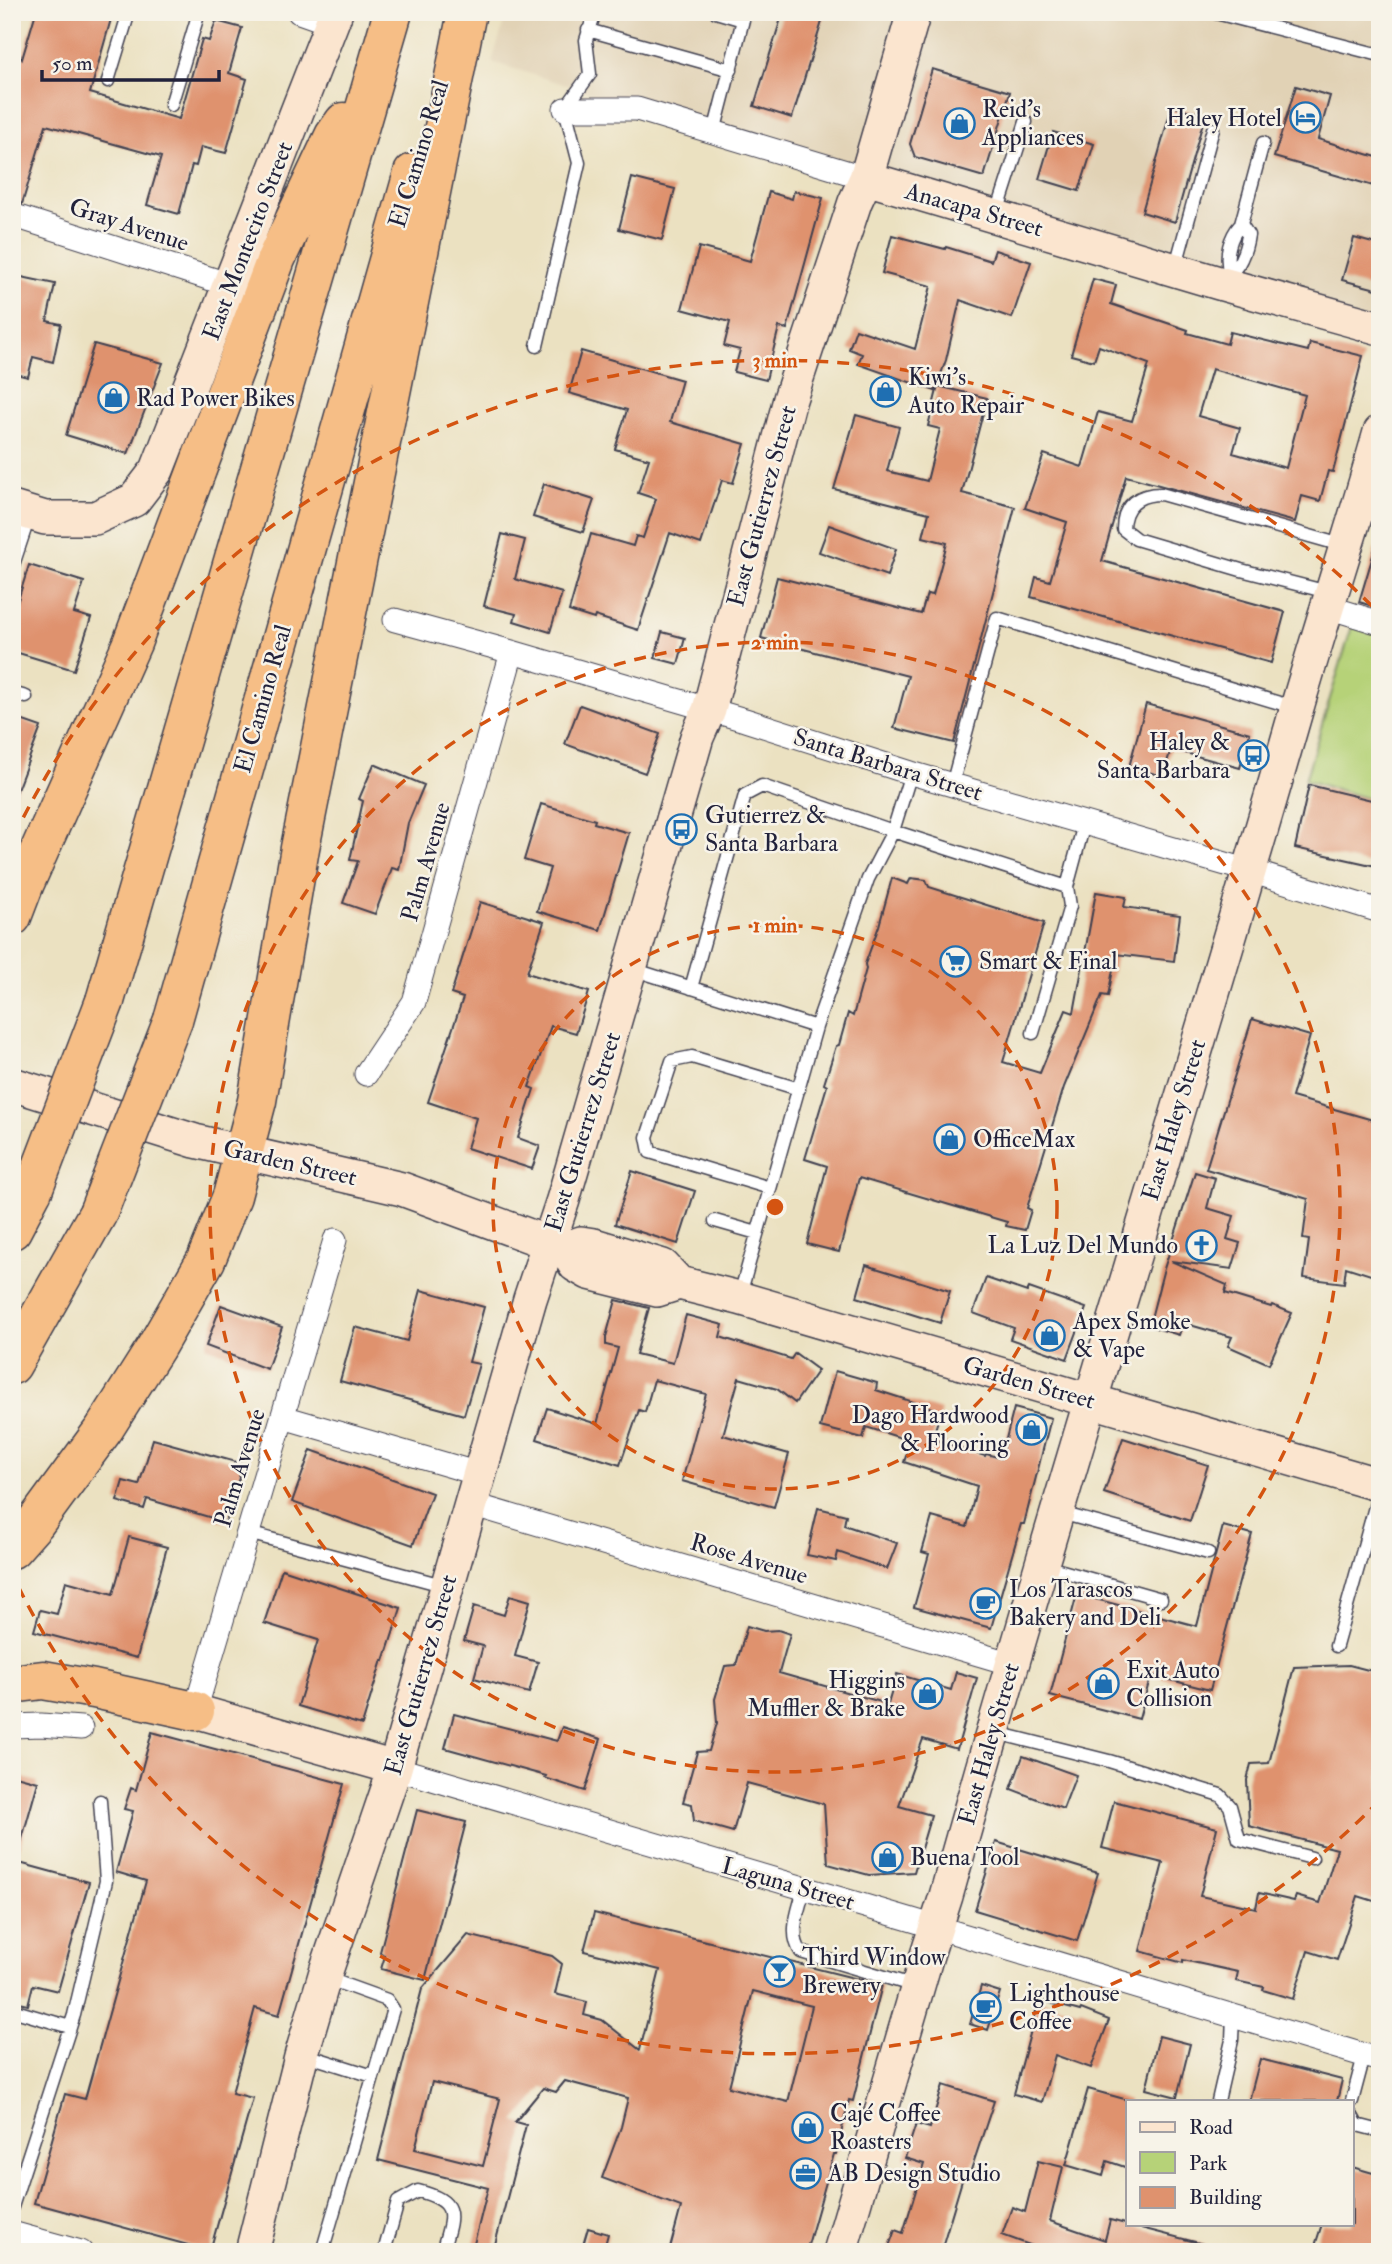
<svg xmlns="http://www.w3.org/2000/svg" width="1392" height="2264" font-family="'IM FELL Double Pica',serif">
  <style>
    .built { fill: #e1d2b5 }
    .green { fill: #b6d278; stroke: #6c7a5a; stroke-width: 2 }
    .building { fill: #df926e; fill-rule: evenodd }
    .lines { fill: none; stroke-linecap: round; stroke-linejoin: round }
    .lane-casing { stroke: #403f4f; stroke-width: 15 }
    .street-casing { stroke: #403f4f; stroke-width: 25 }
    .secondary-casing { stroke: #403f4f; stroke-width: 36 }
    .highway-casing { stroke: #403f4f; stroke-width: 41 }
    .lane { stroke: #fff; stroke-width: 12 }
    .street { stroke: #fff; stroke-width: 23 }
    .secondary { stroke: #fbe5cf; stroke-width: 33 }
    .highway { stroke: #f6be86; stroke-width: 38 }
    .highway-bridge-casing { stroke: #403f4f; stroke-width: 41; stroke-linecap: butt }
    .highway-bridge { stroke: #f6be86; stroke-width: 38 }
    .ring { fill: none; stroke: #d45411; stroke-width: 3.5; stroke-dasharray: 12 9 }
    .labels { text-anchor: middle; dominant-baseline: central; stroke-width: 5; stroke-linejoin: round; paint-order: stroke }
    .poi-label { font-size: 24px; fill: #22223b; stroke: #f7f3e8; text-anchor: start }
    .street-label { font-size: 24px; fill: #22223b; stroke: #f7f3e8 }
    .centre { fill: #d45411; stroke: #f7f3e8; stroke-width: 3.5 }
    .ring-label { font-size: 21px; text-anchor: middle; font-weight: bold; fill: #d45411; stroke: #f7f3e8; stroke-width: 5; stroke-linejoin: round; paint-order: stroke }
  </style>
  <rect width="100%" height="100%" fill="#f7f3e8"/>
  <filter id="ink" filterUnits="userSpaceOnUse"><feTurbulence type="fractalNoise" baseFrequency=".0143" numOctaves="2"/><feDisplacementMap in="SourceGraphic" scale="14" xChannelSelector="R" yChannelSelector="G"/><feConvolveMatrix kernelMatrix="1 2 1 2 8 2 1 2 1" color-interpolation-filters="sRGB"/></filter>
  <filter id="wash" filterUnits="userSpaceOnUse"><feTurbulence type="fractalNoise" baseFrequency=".00686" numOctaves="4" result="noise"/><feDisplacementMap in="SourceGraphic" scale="28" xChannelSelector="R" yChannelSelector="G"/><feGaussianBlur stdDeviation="1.57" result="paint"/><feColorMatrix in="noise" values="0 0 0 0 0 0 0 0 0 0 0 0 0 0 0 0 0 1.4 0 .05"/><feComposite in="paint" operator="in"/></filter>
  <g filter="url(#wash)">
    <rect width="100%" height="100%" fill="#ebe1c1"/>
    <path class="built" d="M507,12H1380V337L492,62Z"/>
    <path class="green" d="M1353,623L1380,631V802L1305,780Z"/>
    <g id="blocks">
      <path class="building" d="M36,12H113L90,93L179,119L202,39L209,41L216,21L242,28L229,73L247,79L226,153L201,147L196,166L192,165L179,214L147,205L161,157L46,125L22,204L12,201V42L22,59Z
        M783,12H825L792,118L754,106Z
        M932,69L1010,92L984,177L915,157L910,144Z
        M1296,86L1330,96L1318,139L1380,158V188L1274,157Z
        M1172,106L1205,115L1175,222L1142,212Z
        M1053,132L1094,144L1079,191L1039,179Z
        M632,178L675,189L662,240L619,229Z
        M794,191L823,198L787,329L779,327L766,380L734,372L740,350L724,346L730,322L682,309L699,247L750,261L769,192L792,199Z
        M892,235L945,249L946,247L991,261L995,250L1031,262L1012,318L960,300L946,360L935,391L858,364L862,354L849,349L856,329L915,349L931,286L882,273Z
        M1354,238L1380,245V290L1342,280Z
        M12,275L55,284L47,321L61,324L53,362L33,357L28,377L12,373Z
        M1093,279L1116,285L1111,304L1188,330L1187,333L1227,344L1230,332L1308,351L1310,343L1363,356L1333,472L1328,471L1320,501L1302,496L1295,522L1126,476L1102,561L1285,612L1271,663L1031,597L1036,577L1050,581L1067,522L1025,508L1044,454L1082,467L1098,412L1132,421L1149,364L1099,346L1094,361L1071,355ZM1212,369L1305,395L1286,468L1233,453L1240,428L1198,416Z
        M94,344L163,363L128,454L66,435Z
        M581,351L682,380L670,422L745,444L733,483L722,480L701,544L670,533L638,630L595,616L594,619L569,611L591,534L633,546L636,536L643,538L656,499L638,493L649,459L615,449L627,410L569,393Z
        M938,386L987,398L962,493L1015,507L954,743L894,728L908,676L761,638L777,577L921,614L927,594L933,595L947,543L923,537L929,513L834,489L856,415L899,427L887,471L927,481L940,429L928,426Z
        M544,484L594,500L583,532L533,517Z
        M829,525L896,549L887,576L819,552Z
        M502,534L525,540L515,579L562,593L550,632L514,621L516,614L484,606Z
        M1375,549L1380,550V608L1359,602Z
        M29,565L84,582L74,613L91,618L74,670L12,651V619Z
        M662,632L685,638L678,664L655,658Z
        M1146,704L1250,733L1240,768L1171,749L1163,776L1129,767Z
        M580,705L660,734L645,773L565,744Z
        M12,717L41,727L14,798H12Z
        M374,764L424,785L408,823L399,870L392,868L375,914L343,903L358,861L350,860L363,801L359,799Z
        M1309,785L1380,802V850L1376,866L1295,848Z
        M541,804L595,820L594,823L629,833L600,930L537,911L550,868L524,860Z
        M892,878L908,884L911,878L926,880L929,887L1044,923L1003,1062L1040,1073L1066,1010L1074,1013L1096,892L1126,897L1124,907L1180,915L1174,961L1116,954L1108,996L1102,995L1064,1087L1027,1208L1031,1210L1025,1230L1006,1226L1007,1222L859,1178L839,1252L807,1244L827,1166L805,1159L827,1086L824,1084L836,1046L839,1045L848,1013L853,1016L866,969L865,964L879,926Z
        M480,902L544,922L527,973L589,992L576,1033L551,1026L529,1087L534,1089L518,1138L540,1146L532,1169L467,1148L476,1118L428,1102L463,998L451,994Z
        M1252,1019L1310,1036L1292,1097L1380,1122V1278L1346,1267L1344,1283L1304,1278L1309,1240L1303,1239L1308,1199L1206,1169Z
        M632,1171L695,1191L678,1244L615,1224Z
        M1195,1172L1215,1178L1207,1208L1234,1216L1227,1239L1240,1243L1232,1269L1171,1261L1227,1285L1225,1293L1271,1307L1272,1305L1292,1313L1269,1364L1228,1346L1232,1337L1183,1323L1179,1335L1149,1326L1163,1272Z
        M866,1265L950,1291L940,1323L857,1297Z
        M986,1278L1027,1292L1029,1288L1086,1308L1067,1359L1010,1339L1014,1328L973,1313Z
        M421,1290L484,1307L469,1362L479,1364L464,1415L340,1381L355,1327L407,1341Z
        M616,1300L649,1308L636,1354L673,1363L686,1315L723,1325L720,1337L791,1359L795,1353L818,1370L795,1403L777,1389L739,1378L723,1435L789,1454L774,1507L682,1481L706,1394L654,1380L645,1412L639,1410L620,1465L537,1439L547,1408L597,1424L618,1348L606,1345V1337Z
        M221,1305L282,1327L267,1369L206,1346Z
        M835,1371L877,1383L876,1390L941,1411L932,1439L985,1456L986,1454L1001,1458L1014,1408L1051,1418L1024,1524H1021L991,1628L914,1607L929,1554L922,1552L932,1517L967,1527L977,1486L904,1462L911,1441L866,1427L863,1438L820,1427Z
        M1123,1438L1208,1465L1190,1521L1104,1493Z
        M153,1439L243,1464L226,1522L147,1499L144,1509L117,1501L123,1481L139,1485Z
        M311,1450L432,1493L413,1545L292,1502Z
        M818,1508L846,1515L844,1525L897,1543L887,1569L838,1552L836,1561L807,1555Z
        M1223,1526L1252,1534L1210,1690L1151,1675L1139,1719L1050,1696L1077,1594L1197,1626Z
        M129,1537L167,1547L137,1658L34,1631L40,1610L57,1614L66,1581L113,1594Z
        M282,1569L401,1608L384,1661L382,1660L362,1725L298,1706L318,1640L264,1623Z
        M510,1595L530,1601L515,1656L538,1662L529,1693L474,1678L483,1646L464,1641L474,1606L504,1615Z
        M747,1626L764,1631L778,1630L790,1634L779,1673L888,1704L897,1674L951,1690L956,1672L977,1678L957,1749L923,1739L899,1806L931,1815L914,1872L869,1875L828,1864L824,1804L747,1783L733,1832L694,1821L692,1804L683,1802L697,1752L709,1751L717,1723L715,1699L725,1666L736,1665Z
        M1349,1665L1380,1673V1903L1358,1896L1337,1960L1308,1951L1293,1999L1263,1990L1264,1987L1236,1981L1238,1972L1183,1960V1963L1140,1951L1163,1863L1102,1848L1114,1801L1217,1828L1200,1896L1256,1908L1259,1893L1294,1901L1296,1896L1320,1903L1337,1849L1249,1826L1247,1780L1251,1764L1269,1763L1294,1667Z
        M454,1714L557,1741L562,1727L601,1739L585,1791L545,1778L546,1776L445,1748Z
        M152,1732L344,1784L279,2015L255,2008L232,2093L253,2098L210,2251L34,2203L65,2094L85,2099L146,1881L116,1872L133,1811L124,1809L131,1788L136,1790Z
        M1023,1756L1076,1775L1063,1809L1011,1789Z
        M12,1775L38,1782L18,1853L12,1852Z
        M417,1810L466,1822L425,1980L381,1969L385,1956L380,1952Z
        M996,1842L1098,1873L1077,1941L975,1910Z
        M12,1861L89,1882L58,1991L33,1985L28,2005L12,2001Z
        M594,1913L882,1985L853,2101L849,2100L836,2154H834L806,2252H669L681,2207L602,2178L621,2127L628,2098L565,2081L556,2092L543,2088L515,2122L526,2125L493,2252H472L488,2188L378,2160L422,1989L468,1935L552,1956L562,1964L555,1994L587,2002L584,2015L602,2020L640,2050L660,1970L584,1951ZM753,1991L812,2006L788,2102L729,2087ZM432,2082L500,2099L483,2166L415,2149Z
        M981,1986L1000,1992L988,2030L970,2024Z
        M1039,2000L1080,2011L1081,2009L1109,2020L1091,2068L1055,2055L1042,2102L1014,2094Z
        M1159,2036L1190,2044L1177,2097L1146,2089Z
        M1260,2059L1342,2080L1337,2101H1249Z
        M943,2085L994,2101L968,2179L963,2177L942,2247L948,2249V2252H887L895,2230L903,2233L924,2164L905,2158L916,2124L930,2128Z
        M1088,2089L1128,2100V2168L1107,2161L1103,2176L1066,2165Z
        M1038,2161L1063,2167L1050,2221L1105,2240L1110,2220L1207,2245L1206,2252H1049L1002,2235L1012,2207L1025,2212Z
        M1352,2167L1380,2175V2252H1313L1322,2224H1352Z
        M588,2228L608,2234L603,2252H581Z"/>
    </g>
  </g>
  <g filter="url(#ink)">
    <use href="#blocks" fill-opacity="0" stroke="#403f4f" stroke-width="2"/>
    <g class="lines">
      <defs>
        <path id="lane" d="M716,12L743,20
          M1212,12L1380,55
          M588,30L731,70
          M108,81L129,12
          M171,105L199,12
          M714,132L745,12
          M996,216L1026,122
          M1241,224L1263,143
          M1175,269L1213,129
          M1227,285C1231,268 1236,271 1241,259C1245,251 1247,242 1248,235L1241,224C1230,236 1224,256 1230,272
          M537,346L579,163L565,109L590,74L586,40L595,12
          M12,568L30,514
          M1332,593L1241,570L1136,539L1123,529C1123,504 1139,494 1161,494L1345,546
          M12,693L26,697
          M911,773L893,831L1067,887
          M952,785L997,618L1296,708
          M632,969L816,1027L739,1298
          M691,988L745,795L762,786L893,831L868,879L816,1027
          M1033,1033L1070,906L1067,887L1084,824
          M770,1188L650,1152L647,1137L672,1061L692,1057L799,1089
          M715,1221L757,1233
          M1057,1512L1208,1553
          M248,1533L446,1586
          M1041,1565L1161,1599
          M1336,1646L1380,1489
          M993,1732L1109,1761L1220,1795L1230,1806L1239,1839L1312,1858
          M804,1889C799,1910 788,1933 801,1952L915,1986
          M12,2010L70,2027
          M303,2054L373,2076
          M1218,2101L1232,2040L1233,2016
          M1352,2101L1364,2056
          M1352,2116L1357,2125L1380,2131
          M12,2207L74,2015L106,1881L100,1801
          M322,2252L393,2009L387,2000L326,1978
          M384,2252L398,2202L418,2191C461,2202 452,2216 442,2252"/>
        <path id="street" d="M299,12L333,24
          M565,109H637L866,178
          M12,215L230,285
          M1328,607L1380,623
          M395,620L512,652L745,720L911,773L1250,871L1380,911
          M366,1074L414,1002L512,652
          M283,1417L479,1474
          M471,1504L1012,1664
          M195,1711L335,1240
          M12,1726L41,1725L81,1728
          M395,1768L909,1919L1380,2060
          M12,2233L81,2252"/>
        <path id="secondary" d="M866,178L1219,283L1380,328
          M12,508L45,518H95L134,500L157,470L336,12
          M12,1084L195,1141L402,1189L565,1249L575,1265L589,1273L657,1290L679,1283L739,1298L1380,1485
          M565,1249L581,1243L594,1245L663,1266L679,1283
          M195,1711L395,1768
          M252,2252L302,2053L327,1968L395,1768L530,1299L563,1200L697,737L709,710L790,399L855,202L866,178L914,12
          M840,2252L927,1955L946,1896C1057,1499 1182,1107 1296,711C1323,617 1354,525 1380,432"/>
        <path id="highway" d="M12,917L25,883L132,643L276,259L334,136L344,122
          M105,1001L393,12
          M173,1020L413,173
          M12,1230L33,1190
          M12,1365L98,1213
          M12,1549L35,1523L104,1429L156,1347L206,1260L232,1196L257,1101L300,848L467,12
          M12,1684L43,1680L94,1689L195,1711"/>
      </defs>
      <use href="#lane" class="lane-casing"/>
      <use href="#street" class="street-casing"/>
      <use href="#secondary" class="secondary-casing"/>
      <use href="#highway" class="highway-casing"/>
      <use href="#lane" class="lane"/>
      <use href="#street" class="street"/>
      <use href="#secondary" class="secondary"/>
      <use href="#highway" class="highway"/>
      <defs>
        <path id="highway-bridge" d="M33,1190L105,1001
          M98,1213L173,1020"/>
      </defs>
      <use href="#highway-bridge" class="highway-bridge-casing"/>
      <use href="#highway-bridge" class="highway-bridge"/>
    </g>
  </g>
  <g class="ring">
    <circle cx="775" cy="1207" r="282"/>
    <circle cx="775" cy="1207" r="565"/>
    <path d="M1379 1801A847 847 0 0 1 14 1578M14 836A847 847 0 0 1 1379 613"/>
  </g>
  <defs>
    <symbol id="hotel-ring" viewBox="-11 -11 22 22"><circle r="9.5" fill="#f7f3e8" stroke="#1f6fb2" stroke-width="1.5"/><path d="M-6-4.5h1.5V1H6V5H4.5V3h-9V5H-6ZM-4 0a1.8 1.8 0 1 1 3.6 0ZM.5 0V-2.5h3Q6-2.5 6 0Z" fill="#1f6fb2"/></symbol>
    <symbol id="shop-ring" viewBox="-11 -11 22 22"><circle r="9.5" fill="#f7f3e8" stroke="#1f6fb2" stroke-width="1.5"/><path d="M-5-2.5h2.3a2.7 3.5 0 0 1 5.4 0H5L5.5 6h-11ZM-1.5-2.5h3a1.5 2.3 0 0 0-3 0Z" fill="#1f6fb2"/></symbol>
    <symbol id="bus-ring" viewBox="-11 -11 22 22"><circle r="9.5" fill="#f7f3e8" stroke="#1f6fb2" stroke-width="1.5"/><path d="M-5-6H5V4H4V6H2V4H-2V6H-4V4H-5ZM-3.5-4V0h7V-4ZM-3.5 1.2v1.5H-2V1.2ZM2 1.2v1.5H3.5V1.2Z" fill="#1f6fb2"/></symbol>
    <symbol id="supermarket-ring" viewBox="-11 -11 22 22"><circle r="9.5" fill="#f7f3e8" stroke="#1f6fb2" stroke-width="1.5"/><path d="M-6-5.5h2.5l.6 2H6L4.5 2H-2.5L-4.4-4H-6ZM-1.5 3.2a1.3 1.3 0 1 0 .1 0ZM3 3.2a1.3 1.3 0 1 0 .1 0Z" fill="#1f6fb2"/></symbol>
    <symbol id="church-ring" viewBox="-11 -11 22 22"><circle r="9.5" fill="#f7f3e8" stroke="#1f6fb2" stroke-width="1.5"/><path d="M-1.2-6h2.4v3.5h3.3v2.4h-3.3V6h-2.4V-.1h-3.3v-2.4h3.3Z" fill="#1f6fb2"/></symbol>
    <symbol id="cafe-ring" viewBox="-11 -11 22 22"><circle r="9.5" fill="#f7f3e8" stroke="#1f6fb2" stroke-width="1.5"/><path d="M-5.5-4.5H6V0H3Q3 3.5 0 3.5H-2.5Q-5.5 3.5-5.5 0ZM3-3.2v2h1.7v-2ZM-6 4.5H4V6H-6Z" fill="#1f6fb2"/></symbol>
    <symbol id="bar-ring" viewBox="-11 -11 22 22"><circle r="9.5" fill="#f7f3e8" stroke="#1f6fb2" stroke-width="1.5"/><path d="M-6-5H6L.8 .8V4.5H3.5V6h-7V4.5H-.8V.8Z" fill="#1f6fb2"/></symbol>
    <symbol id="office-ring" viewBox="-11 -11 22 22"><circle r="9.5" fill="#f7f3e8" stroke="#1f6fb2" stroke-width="1.5"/><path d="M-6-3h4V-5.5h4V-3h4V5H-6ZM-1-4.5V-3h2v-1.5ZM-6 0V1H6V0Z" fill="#1f6fb2"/></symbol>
  </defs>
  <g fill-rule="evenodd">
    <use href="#hotel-ring" x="1288" y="100" width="35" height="35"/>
    <use href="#shop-ring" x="942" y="106" width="35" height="35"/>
    <use href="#shop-ring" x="868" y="374" width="35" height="35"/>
    <use href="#shop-ring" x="96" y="380" width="35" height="35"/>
    <use href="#bus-ring" x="1236" y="738" width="35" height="35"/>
    <use href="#bus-ring" x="664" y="812" width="35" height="35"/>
    <use href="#supermarket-ring" x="938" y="944" width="35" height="35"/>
    <use href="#shop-ring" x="932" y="1122" width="35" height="35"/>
    <use href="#church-ring" x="1184" y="1228" width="35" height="35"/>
    <use href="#shop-ring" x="1032" y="1318" width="35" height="35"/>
    <use href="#shop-ring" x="1014" y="1412" width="35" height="35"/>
    <use href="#cafe-ring" x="968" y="1586" width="35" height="35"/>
    <use href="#shop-ring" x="1086" y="1666" width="35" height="35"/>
    <use href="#shop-ring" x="910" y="1676" width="35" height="35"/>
    <use href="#shop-ring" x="870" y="1840" width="35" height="35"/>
    <use href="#bar-ring" x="762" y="1954" width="35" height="35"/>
    <use href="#cafe-ring" x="968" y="1990" width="35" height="35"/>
    <use href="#shop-ring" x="790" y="2110" width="35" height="35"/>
    <use href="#office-ring" x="788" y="2156" width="35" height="35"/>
  </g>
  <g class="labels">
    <g class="poi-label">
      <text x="982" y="109">Reid's<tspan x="982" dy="28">Appliances</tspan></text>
      <text x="1282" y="118" text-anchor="end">Haley Hotel</text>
      <text x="908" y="377">Kiwi's<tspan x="908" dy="28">Auto Repair</tspan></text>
      <text x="136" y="398">Rad Power Bikes</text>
      <text x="1230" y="742" text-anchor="end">Haley &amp;<tspan x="1230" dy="28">Santa Barbara</tspan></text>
      <text x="705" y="815">Gutierrez &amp;<tspan x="705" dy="28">Santa Barbara</tspan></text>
      <text x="979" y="961">Smart &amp; Final</text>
      <text x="973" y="1139">OfficeMax</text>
      <text x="1178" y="1245" text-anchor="end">La Luz Del Mundo</text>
      <text x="1073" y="1321">Apex Smoke<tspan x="1073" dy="28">&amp; Vape</tspan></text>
      <text x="1009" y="1415" text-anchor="end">Dago Hardwood<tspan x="1009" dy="28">&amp; Flooring</tspan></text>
      <text x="1009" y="1589">Los Tarascos<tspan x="1009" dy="28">Bakery and Deli</tspan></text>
      <text x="1126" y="1670">Exit Auto<tspan x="1126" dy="28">Collision</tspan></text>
      <text x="905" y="1680" text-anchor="end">Higgins<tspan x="905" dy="28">Muffler &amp; Brake</tspan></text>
      <text x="910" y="1857">Buena Tool</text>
      <text x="802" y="1957">Third Window<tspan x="802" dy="28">Brewery</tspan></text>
      <text x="1009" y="1993">Lighthouse<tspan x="1009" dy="28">Coffee</tspan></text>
      <text x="830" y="2113">Cajé Coffee<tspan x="830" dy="28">Roasters</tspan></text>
      <text x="828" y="2173">AB Design Studio</text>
    </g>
    <g class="street-label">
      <text transform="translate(419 154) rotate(-73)">El Camino Real</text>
      <text transform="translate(974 210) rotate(16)">Anacapa Street</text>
      <text transform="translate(129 225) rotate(18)">Gray Avenue</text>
      <text transform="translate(248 241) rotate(-69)">East Montecito Street</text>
      <text transform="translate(762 506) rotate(-75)">East Gutierrez Street</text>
      <text transform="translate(263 699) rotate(-74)">El Camino Real</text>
      <text transform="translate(888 765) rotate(17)">Santa Barbara Street</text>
      <text transform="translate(426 862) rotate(-74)">Palm Avenue</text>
      <text transform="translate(1174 1120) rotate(-73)">East Haley Street</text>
      <text transform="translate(583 1132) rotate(-73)">East Gutierrez Street</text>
      <text transform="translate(290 1163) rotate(13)">Garden Street</text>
      <text transform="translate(1029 1383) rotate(16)">Garden Street</text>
      <text transform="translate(240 1468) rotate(-73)">Palm Avenue</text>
      <text transform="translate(749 1559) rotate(17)">Rose Avenue</text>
      <text transform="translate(421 1675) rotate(-74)">East Gutierrez Street</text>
      <text transform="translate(989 1744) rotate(-74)">East Haley Street</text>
      <text transform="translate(788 1884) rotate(16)">Laguna Street</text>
    </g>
  </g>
  <circle cx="775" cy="1207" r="10" class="centre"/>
  <g class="ring-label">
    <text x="775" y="367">3 min</text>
    <text x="775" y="649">2 min</text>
    <text x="775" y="932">1 min</text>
  </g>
  <rect width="1392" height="2264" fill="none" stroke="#f7f3e8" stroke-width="42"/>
  <rect x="1126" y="2100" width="228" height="126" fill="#f7f3e8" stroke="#a29fa3" stroke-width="2"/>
  <rect x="1140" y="2122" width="35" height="10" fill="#fbe5cf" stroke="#a29fa3" stroke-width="2"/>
  <text x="1189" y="2134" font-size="21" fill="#22223b">Road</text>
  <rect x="1140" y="2152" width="35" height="21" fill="#b6d278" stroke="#a29fa3" stroke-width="2"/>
  <text x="1189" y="2170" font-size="21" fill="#22223b">Park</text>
  <rect x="1140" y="2187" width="35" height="21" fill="#df926e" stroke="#a29fa3" stroke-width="2"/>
  <text x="1189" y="2204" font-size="21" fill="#22223b">Building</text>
  <path d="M42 70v10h177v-10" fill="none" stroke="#22223b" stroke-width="3.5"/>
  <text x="52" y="70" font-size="21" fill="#22223b" stroke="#f7f3e8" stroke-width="5" paint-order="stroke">50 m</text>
</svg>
